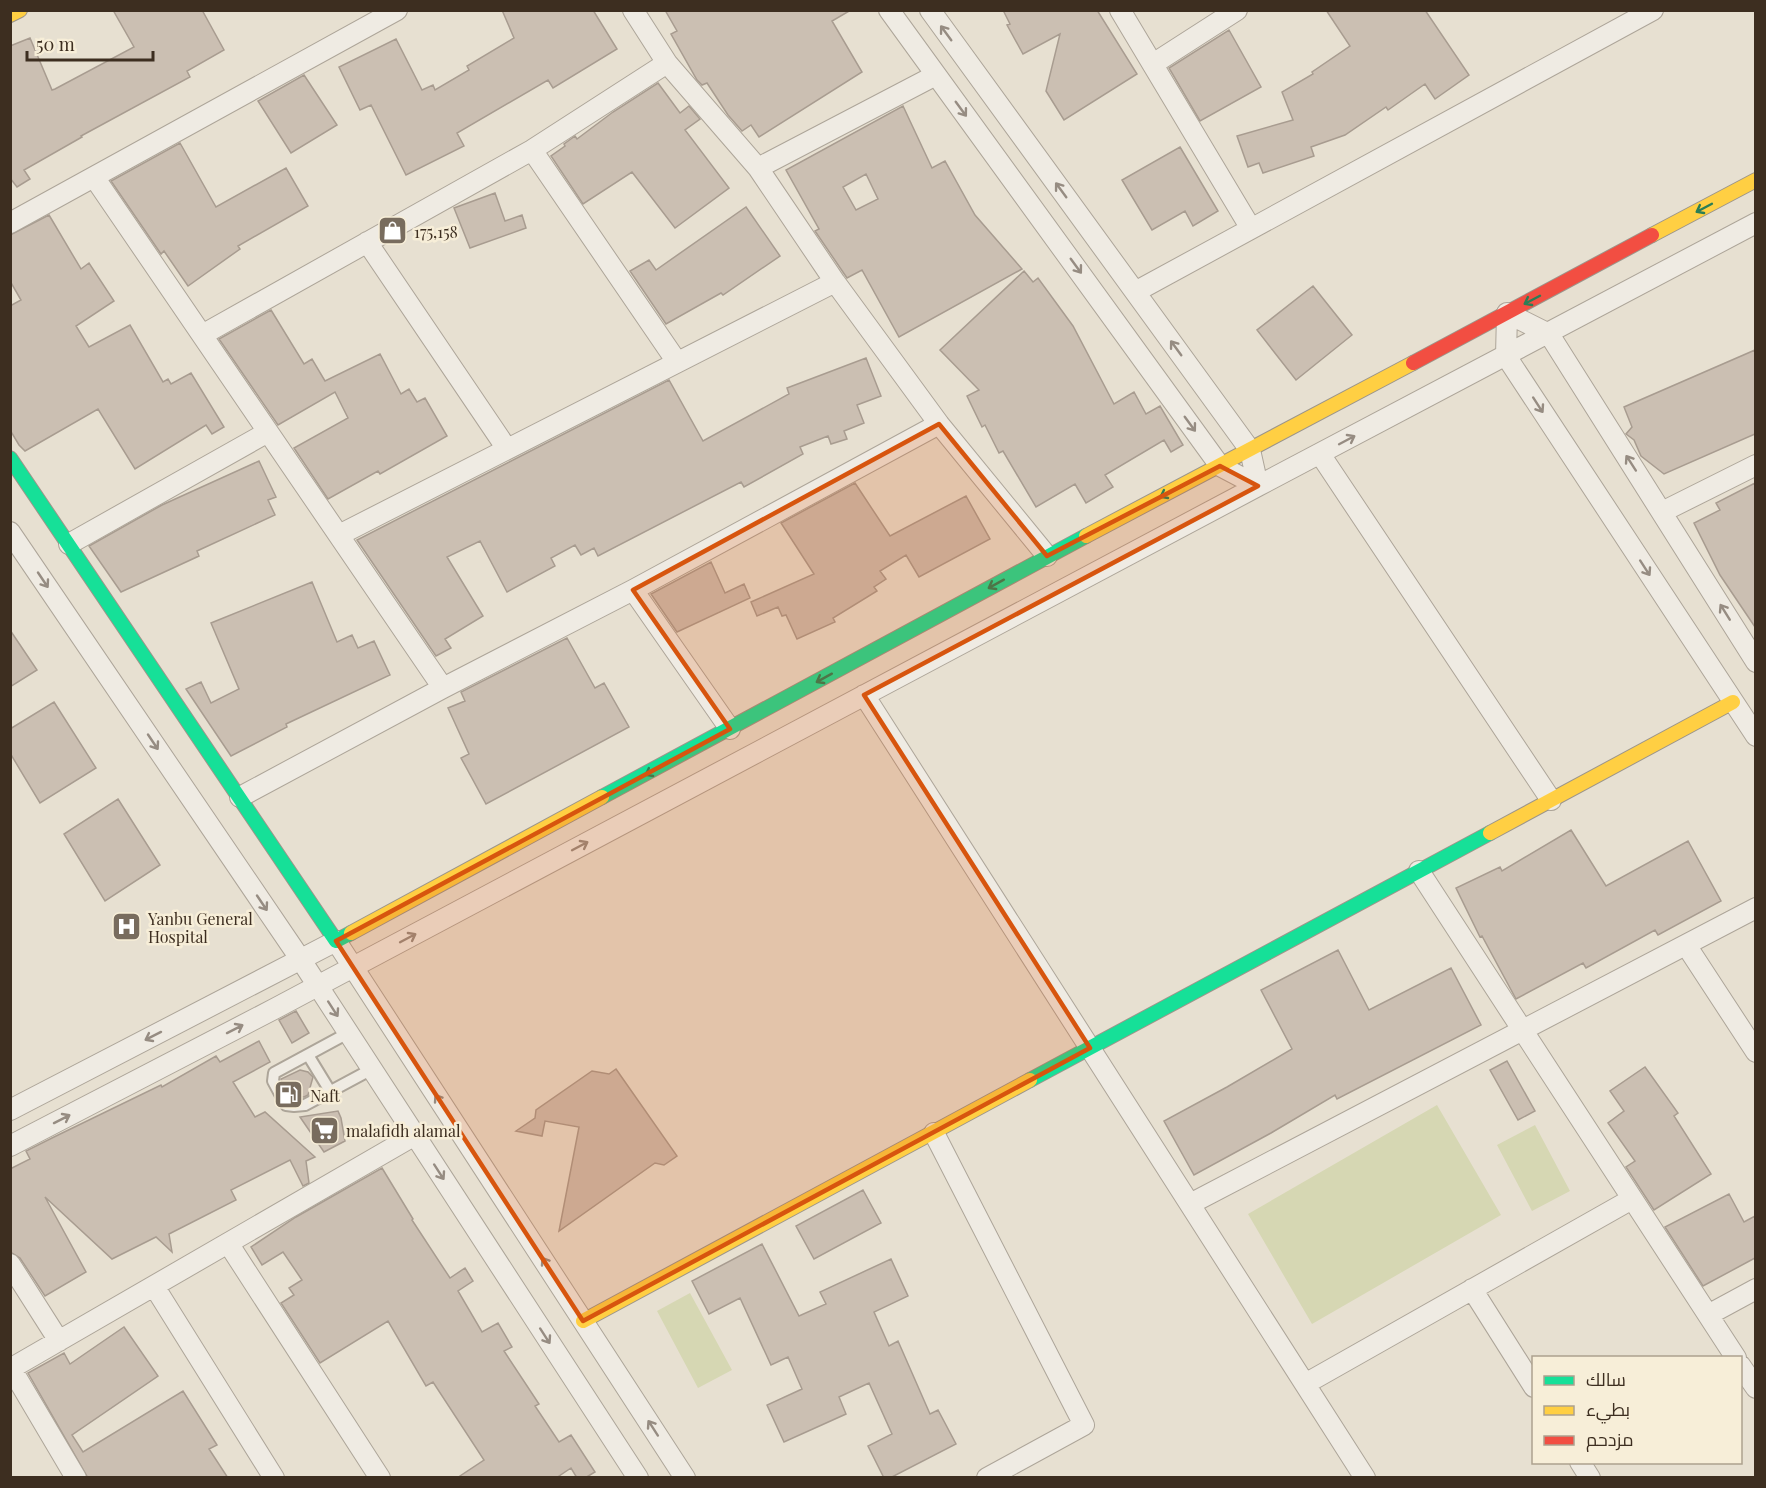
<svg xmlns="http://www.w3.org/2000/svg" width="1766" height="1488" font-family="'Playfair Display',Cairo,serif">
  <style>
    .green { fill: #d6d7b3 }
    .building { fill: #cbbfb2; stroke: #a89c90; stroke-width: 1.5; fill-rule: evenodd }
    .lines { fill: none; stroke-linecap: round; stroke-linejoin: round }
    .lane-casing { stroke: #ada599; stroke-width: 14 }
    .street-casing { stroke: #ada599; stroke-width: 22 }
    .fast-casing { stroke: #9c958a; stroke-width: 16 }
    .slow-casing { stroke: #9c958a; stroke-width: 16 }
    .jam-casing { stroke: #9c958a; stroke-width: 16 }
    .lane { stroke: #efebe3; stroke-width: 10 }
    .street { stroke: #efebe3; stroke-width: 20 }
    .fast { stroke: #16e098; stroke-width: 14 }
    .slow { stroke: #ffcf43; stroke-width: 14 }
    .jam { stroke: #f24e42; stroke-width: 14 }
    .oneway { stroke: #968c82 }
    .oneway2 { stroke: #2b7e56 }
    .marked { fill: #d7550e; fill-opacity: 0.2; stroke: #d7550e; stroke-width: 4.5; stroke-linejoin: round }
    .labels { text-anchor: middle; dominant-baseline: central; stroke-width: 5; stroke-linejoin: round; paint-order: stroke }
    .poi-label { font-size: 16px; fill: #3d2e20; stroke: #f7eed8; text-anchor: start }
  </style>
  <rect width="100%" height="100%" fill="#e7e0d1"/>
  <path class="green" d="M1437,1105L1501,1215L1312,1324L1248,1214Z
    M1535,1125L1570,1191L1532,1211L1497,1145Z
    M690,1293L732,1370L698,1388L657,1311Z"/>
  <path class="building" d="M113,10H202L224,50L187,71L190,77L81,136L82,137L24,170L30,179L17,187L10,178V46L30,38L52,90L55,89L134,47Z
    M502,10H593L617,49L553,88L548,80L457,133L464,146L406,175L371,105L360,110L339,67L396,39L422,90L433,85L435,90L469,70L467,66L514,38Z
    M665,10H851L832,21L862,72L759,137L751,125L742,131L728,115L707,83L702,85L697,80L671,34L677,31Z
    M1003,10H1097L1137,74L1064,120L1046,91L1060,34L1023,54L1007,25L1010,24Z
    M1326,10H1425L1469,75L1435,99L1425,84L1388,110L1386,107L1345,135L1311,147L1314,156L1263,173L1259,163L1248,167L1237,136L1293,120L1282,92L1313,74L1312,72L1350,46Z
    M1229,30L1261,87L1200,121L1169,68Z
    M304,75L337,125L291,153L258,101Z
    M658,83L680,113L689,106L700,119L685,130L729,188L675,228L632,172L583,204L551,156L565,146L564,144L575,136L577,139L613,112Z
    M903,106L932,168L945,161L975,215L1022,269L899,337L862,270L847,278L845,275L815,231L819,229L786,170ZM866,174L878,199L856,210L843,187Z
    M180,143L216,207L286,168L308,206L238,246L240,249L188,286L164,251L161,254L111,181Z
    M1180,147L1218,211L1193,226L1185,211L1152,230L1122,180Z
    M495,193L505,221L522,215L526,228L470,248L454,208Z
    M746,207L780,256L723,295L721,293L666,324L630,271L649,260L656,270Z
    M49,215L81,269L89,263L114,301L76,326L89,347L130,325L163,382L168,379L171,384L191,373L224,427L212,434L206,425L135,469L98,409L25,451L19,445L10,430V306L21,300L10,281V235Z
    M1024,271L1033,282L1038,278L1073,326L1114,404L1134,392L1146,414L1160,406L1183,445L1171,452L1164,440L1105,475L1113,487L1086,503L1075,484L1036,507L1003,451L999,453L985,425L982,427L967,396L979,390L940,350Z
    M1313,286L1352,335L1296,380L1257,330Z
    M271,310L304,364L312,359L325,381L380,354L401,394L409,389L417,402L425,398L447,436L380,474L378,471L328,499L294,448L348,418L335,392L278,425L219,339Z
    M1755,350V434L1664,474L1641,456L1634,440L1626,434L1632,427L1624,407Z
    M866,358L881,396L857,405L864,423L844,431L847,439L831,444L828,436L800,447L803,454L744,487L741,482L598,556L594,548L581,555L575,545L551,558L555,566L507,592L480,541L447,557L483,616L445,639L451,648L436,656L357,540L669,380L703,441L789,394L787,388Z
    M259,461L276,497L268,500L275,515L197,551L199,556L121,592L89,546L162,505Z
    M855,483L890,536L966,496L990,539L919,577L906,555L880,571L886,579L874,587L877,591L833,618L835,622L797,639L786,615L782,616L778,607L757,616L751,602L814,574L781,523Z
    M1755,483V627L1720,575L1694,523L1720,510L1716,503Z
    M711,562L725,593L744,584L750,598L677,632L651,594Z
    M312,582L337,642L352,635L358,648L374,641L390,675L286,724L287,727L231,756L186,689L201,682L211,703L239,689L211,623Z
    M10,630L37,670L10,687Z
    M567,638L595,688L604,683L629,727L486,804L461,758L469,754L448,708L465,701L461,692Z
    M54,702L96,768L40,803L10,753V729Z
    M118,799L160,865L105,901L64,834Z
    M1571,830L1606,886L1688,841L1721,901L1658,935L1655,930L1586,968L1583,963L1516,999L1482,936L1480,937L1456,888L1500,867L1502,871Z
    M1338,950L1369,1010L1451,968L1481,1025L1337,1099L1335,1095L1271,1133L1194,1175L1164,1121L1227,1087L1292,1049L1261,990Z
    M296,1011L309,1033L292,1043L279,1020Z
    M259,1041L270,1062L233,1082L255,1117L265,1112L315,1157L306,1161L309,1183L303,1186L290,1160L231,1190L236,1200L169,1234L172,1252L156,1237L112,1259L45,1197L86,1272L45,1296L20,1258L10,1252V1169L30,1159L26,1151L54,1137L161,1085L162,1087L216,1056L220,1062Z
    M1507,1061L1535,1111L1518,1120L1490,1070Z
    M1645,1067L1678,1113L1674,1116L1711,1174L1654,1210L1626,1167L1635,1161L1608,1123L1624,1111L1610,1091Z
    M616,1069L677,1156L664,1165L655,1163L559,1231L579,1127L545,1121L542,1136L516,1131L535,1118L536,1110L592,1071L609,1074Z
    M300,1070L308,1072L313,1077L308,1095L304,1097L289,1096L281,1079Z
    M338,1111L341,1118L345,1141L324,1152L300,1117Z
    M382,1168L413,1219L412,1220L450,1278L465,1268L473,1281L458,1291L482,1332L498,1323L512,1347L504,1351L539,1404L535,1406L559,1442L571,1435L595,1472L585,1478H577L571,1468L556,1478H457L484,1460L433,1382L426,1386L388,1321L320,1363L281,1303L294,1295L289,1288L302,1280L283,1252L262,1265L251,1247L296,1217Z
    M863,1190L881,1223L814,1259L796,1226Z
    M1729,1194L1744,1222L1755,1216V1258L1703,1286L1665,1227Z
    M762,1244L799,1316L826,1304L820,1292L891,1259L908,1296L874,1312L889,1346L898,1341L930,1414L938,1410L956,1444L890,1478H884L868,1446L892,1434L869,1383L839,1397L846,1414L784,1442L767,1405L802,1389L788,1357L771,1365L740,1298L709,1314L692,1281Z
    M124,1327L158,1376L72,1435L83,1452L183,1391L217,1445L209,1449L228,1478H88L28,1373L64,1353L70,1364Z"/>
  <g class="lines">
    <defs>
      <path id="lane" d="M348,1033L274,1073L273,1081L286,1105L294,1106L305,1105L372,1069
        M308,1055L330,1091"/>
      <path id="street" d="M633,10L667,63L758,168L835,282L939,424L1047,556
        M889,10L1220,466L1258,486L1756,223
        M1120,10L1250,227
        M1153,64L1237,10
        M532,150L677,362
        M758,168L936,75
        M94,177L443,688
        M10,223L397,10
        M367,242L507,449
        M1135,292L1653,10
        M202,335L532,150L667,63
        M1320,454L1551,800
        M1662,512L1756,465
        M10,532L301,960L638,1478
        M339,535L835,282
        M69,544L268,432
        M633,590L730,729
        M1756,662L1549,334L1507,313L1506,356L1756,736
        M864,695L1365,1478
        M240,797L443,688L633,590L939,424
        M1419,871L1736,1358
        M1686,945L1756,1052
        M10,1110L336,941L685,1478
        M934,1133L1084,1425L987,1478
        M10,1146L276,1008L1258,486L1250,450L930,10
        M1190,1204L1756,908
        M228,1243L380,1478
        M10,1264L59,1341
        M154,1286L274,1478
        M1472,1289L1534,1387
        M1708,1315L1756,1289
        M1740,1365L1756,1388
        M11,1368L76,1478
        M10,1369L415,1135
        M1305,1384L1632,1199
        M1580,1462L1590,1478"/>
      <path id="fast" d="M10,458L336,941L351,933
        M602,797L1086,536
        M1030,1080L1490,833"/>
      <path id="slow" d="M10,15L20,10
        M1652,235L1756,180
        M1086,536L1413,363
        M1490,833L1733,702
        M351,933L602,797
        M583,1321L1030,1080"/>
      <path id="jam" d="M1413,363L1652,235"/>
    </defs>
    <use href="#lane" class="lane-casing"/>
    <use href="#street" class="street-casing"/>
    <use href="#fast" class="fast-casing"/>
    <use href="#slow" class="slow-casing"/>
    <use href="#jam" class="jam-casing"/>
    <use href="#lane" class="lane"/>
    <use href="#street" class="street"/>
    <use href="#fast" class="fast"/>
    <use href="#slow" class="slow"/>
    <use href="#jam" class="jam"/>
  </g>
  <defs><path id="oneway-shaft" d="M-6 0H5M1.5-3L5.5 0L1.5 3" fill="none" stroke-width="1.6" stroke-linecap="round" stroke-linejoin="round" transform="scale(1.5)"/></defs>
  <g class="oneway">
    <use href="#oneway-shaft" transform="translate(946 33) rotate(-126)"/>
    <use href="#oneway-shaft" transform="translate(961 109) rotate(54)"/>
    <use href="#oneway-shaft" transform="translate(1061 190) rotate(-126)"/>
    <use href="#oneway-shaft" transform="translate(1076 266) rotate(54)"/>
    <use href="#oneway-shaft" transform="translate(1176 348) rotate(-126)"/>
    <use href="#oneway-shaft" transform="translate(1538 405) rotate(57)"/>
    <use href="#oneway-shaft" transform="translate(1190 424) rotate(54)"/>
    <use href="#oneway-shaft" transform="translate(1347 440) rotate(-28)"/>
    <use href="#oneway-shaft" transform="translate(1631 463) rotate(-123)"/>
    <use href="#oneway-shaft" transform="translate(1645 568) rotate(57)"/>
    <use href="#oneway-shaft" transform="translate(43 580) rotate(56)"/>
    <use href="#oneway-shaft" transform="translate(1725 612) rotate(-122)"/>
    <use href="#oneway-shaft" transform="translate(153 742) rotate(56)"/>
    <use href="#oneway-shaft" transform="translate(580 846) rotate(-28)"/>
    <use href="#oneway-shaft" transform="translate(262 903) rotate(56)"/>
    <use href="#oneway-shaft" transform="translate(408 938) rotate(-28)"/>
    <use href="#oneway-shaft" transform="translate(333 1009) rotate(57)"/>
    <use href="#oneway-shaft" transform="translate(235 1029) rotate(-27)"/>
    <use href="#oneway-shaft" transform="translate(153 1036) rotate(153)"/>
    <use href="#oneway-shaft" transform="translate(440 1102) rotate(-123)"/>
    <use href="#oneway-shaft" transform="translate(62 1119) rotate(-27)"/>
    <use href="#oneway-shaft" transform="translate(439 1172) rotate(57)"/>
    <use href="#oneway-shaft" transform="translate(547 1265) rotate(-123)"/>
    <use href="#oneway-shaft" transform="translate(545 1336) rotate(57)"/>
    <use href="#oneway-shaft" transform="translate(653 1428) rotate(-123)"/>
  </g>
  <g class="oneway2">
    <use href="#oneway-shaft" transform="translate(1704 208) rotate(152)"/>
    <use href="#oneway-shaft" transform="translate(1532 300) rotate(152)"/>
    <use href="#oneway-shaft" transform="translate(1168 493) rotate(153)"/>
    <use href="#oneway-shaft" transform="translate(996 584) rotate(151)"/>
    <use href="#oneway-shaft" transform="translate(824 678) rotate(151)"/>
    <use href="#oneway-shaft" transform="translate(653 771) rotate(152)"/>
  </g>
  <path class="marked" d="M939,424L1047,556L1220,466L1258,486L864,695L1090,1048L583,1321L336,941L730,729L633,590Z"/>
  <defs>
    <symbol id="shop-square" viewBox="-11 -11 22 22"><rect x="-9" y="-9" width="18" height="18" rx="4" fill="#786c5e" stroke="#f7eed8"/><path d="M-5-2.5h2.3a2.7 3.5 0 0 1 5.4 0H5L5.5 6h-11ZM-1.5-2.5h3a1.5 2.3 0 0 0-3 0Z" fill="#fff"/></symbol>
    <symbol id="hospital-square" viewBox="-11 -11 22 22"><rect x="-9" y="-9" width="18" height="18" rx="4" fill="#786c5e" stroke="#f7eed8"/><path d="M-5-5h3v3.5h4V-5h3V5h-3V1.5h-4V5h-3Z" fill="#fff"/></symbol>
    <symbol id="fuel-square" viewBox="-11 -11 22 22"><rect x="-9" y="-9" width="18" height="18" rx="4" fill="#786c5e" stroke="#f7eed8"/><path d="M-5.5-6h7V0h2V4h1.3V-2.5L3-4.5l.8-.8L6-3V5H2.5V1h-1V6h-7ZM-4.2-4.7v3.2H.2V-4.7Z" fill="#fff"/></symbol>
    <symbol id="supermarket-square" viewBox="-11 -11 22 22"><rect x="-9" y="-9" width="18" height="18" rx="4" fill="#786c5e" stroke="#f7eed8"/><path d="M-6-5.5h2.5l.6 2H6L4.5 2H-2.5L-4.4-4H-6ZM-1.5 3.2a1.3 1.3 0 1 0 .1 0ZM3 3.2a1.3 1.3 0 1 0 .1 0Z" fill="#fff"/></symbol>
  </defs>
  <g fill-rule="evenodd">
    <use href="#shop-square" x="376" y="214" width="33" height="33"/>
    <use href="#hospital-square" x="110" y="910" width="33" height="33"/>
    <use href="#fuel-square" x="272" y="1078" width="33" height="33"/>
    <use href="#supermarket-square" x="308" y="1114" width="33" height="33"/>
  </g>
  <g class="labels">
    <g class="poi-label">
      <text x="414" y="231">175,158</text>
      <text x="148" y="918">Yanbu General<tspan x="148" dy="18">Hospital</tspan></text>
      <text x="310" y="1095">Naft</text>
      <text x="346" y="1130">malafidh alamal</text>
    </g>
  </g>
  <rect width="1766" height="1488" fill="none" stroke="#3d2e20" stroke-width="24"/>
  <rect x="1532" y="1356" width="210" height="108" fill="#f7eed8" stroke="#ada18e" stroke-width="1.5"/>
  <rect x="1544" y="1376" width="30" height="9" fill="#16e098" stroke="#ada18e" stroke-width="1.5"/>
  <text x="1586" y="1386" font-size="18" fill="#3d2e20">سالك</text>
  <rect x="1544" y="1406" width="30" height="9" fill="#ffcf43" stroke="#ada18e" stroke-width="1.5"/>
  <text x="1586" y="1416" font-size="18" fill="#3d2e20">بطيء</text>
  <rect x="1544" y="1436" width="30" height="9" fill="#f24e42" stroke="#ada18e" stroke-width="1.5"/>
  <text x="1586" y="1446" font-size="18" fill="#3d2e20">مزدحم</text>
  <path d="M27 51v9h126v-9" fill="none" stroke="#3d2e20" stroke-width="3"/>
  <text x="36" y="51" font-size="18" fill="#3d2e20" stroke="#f7eed8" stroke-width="4.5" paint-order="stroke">50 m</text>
</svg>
